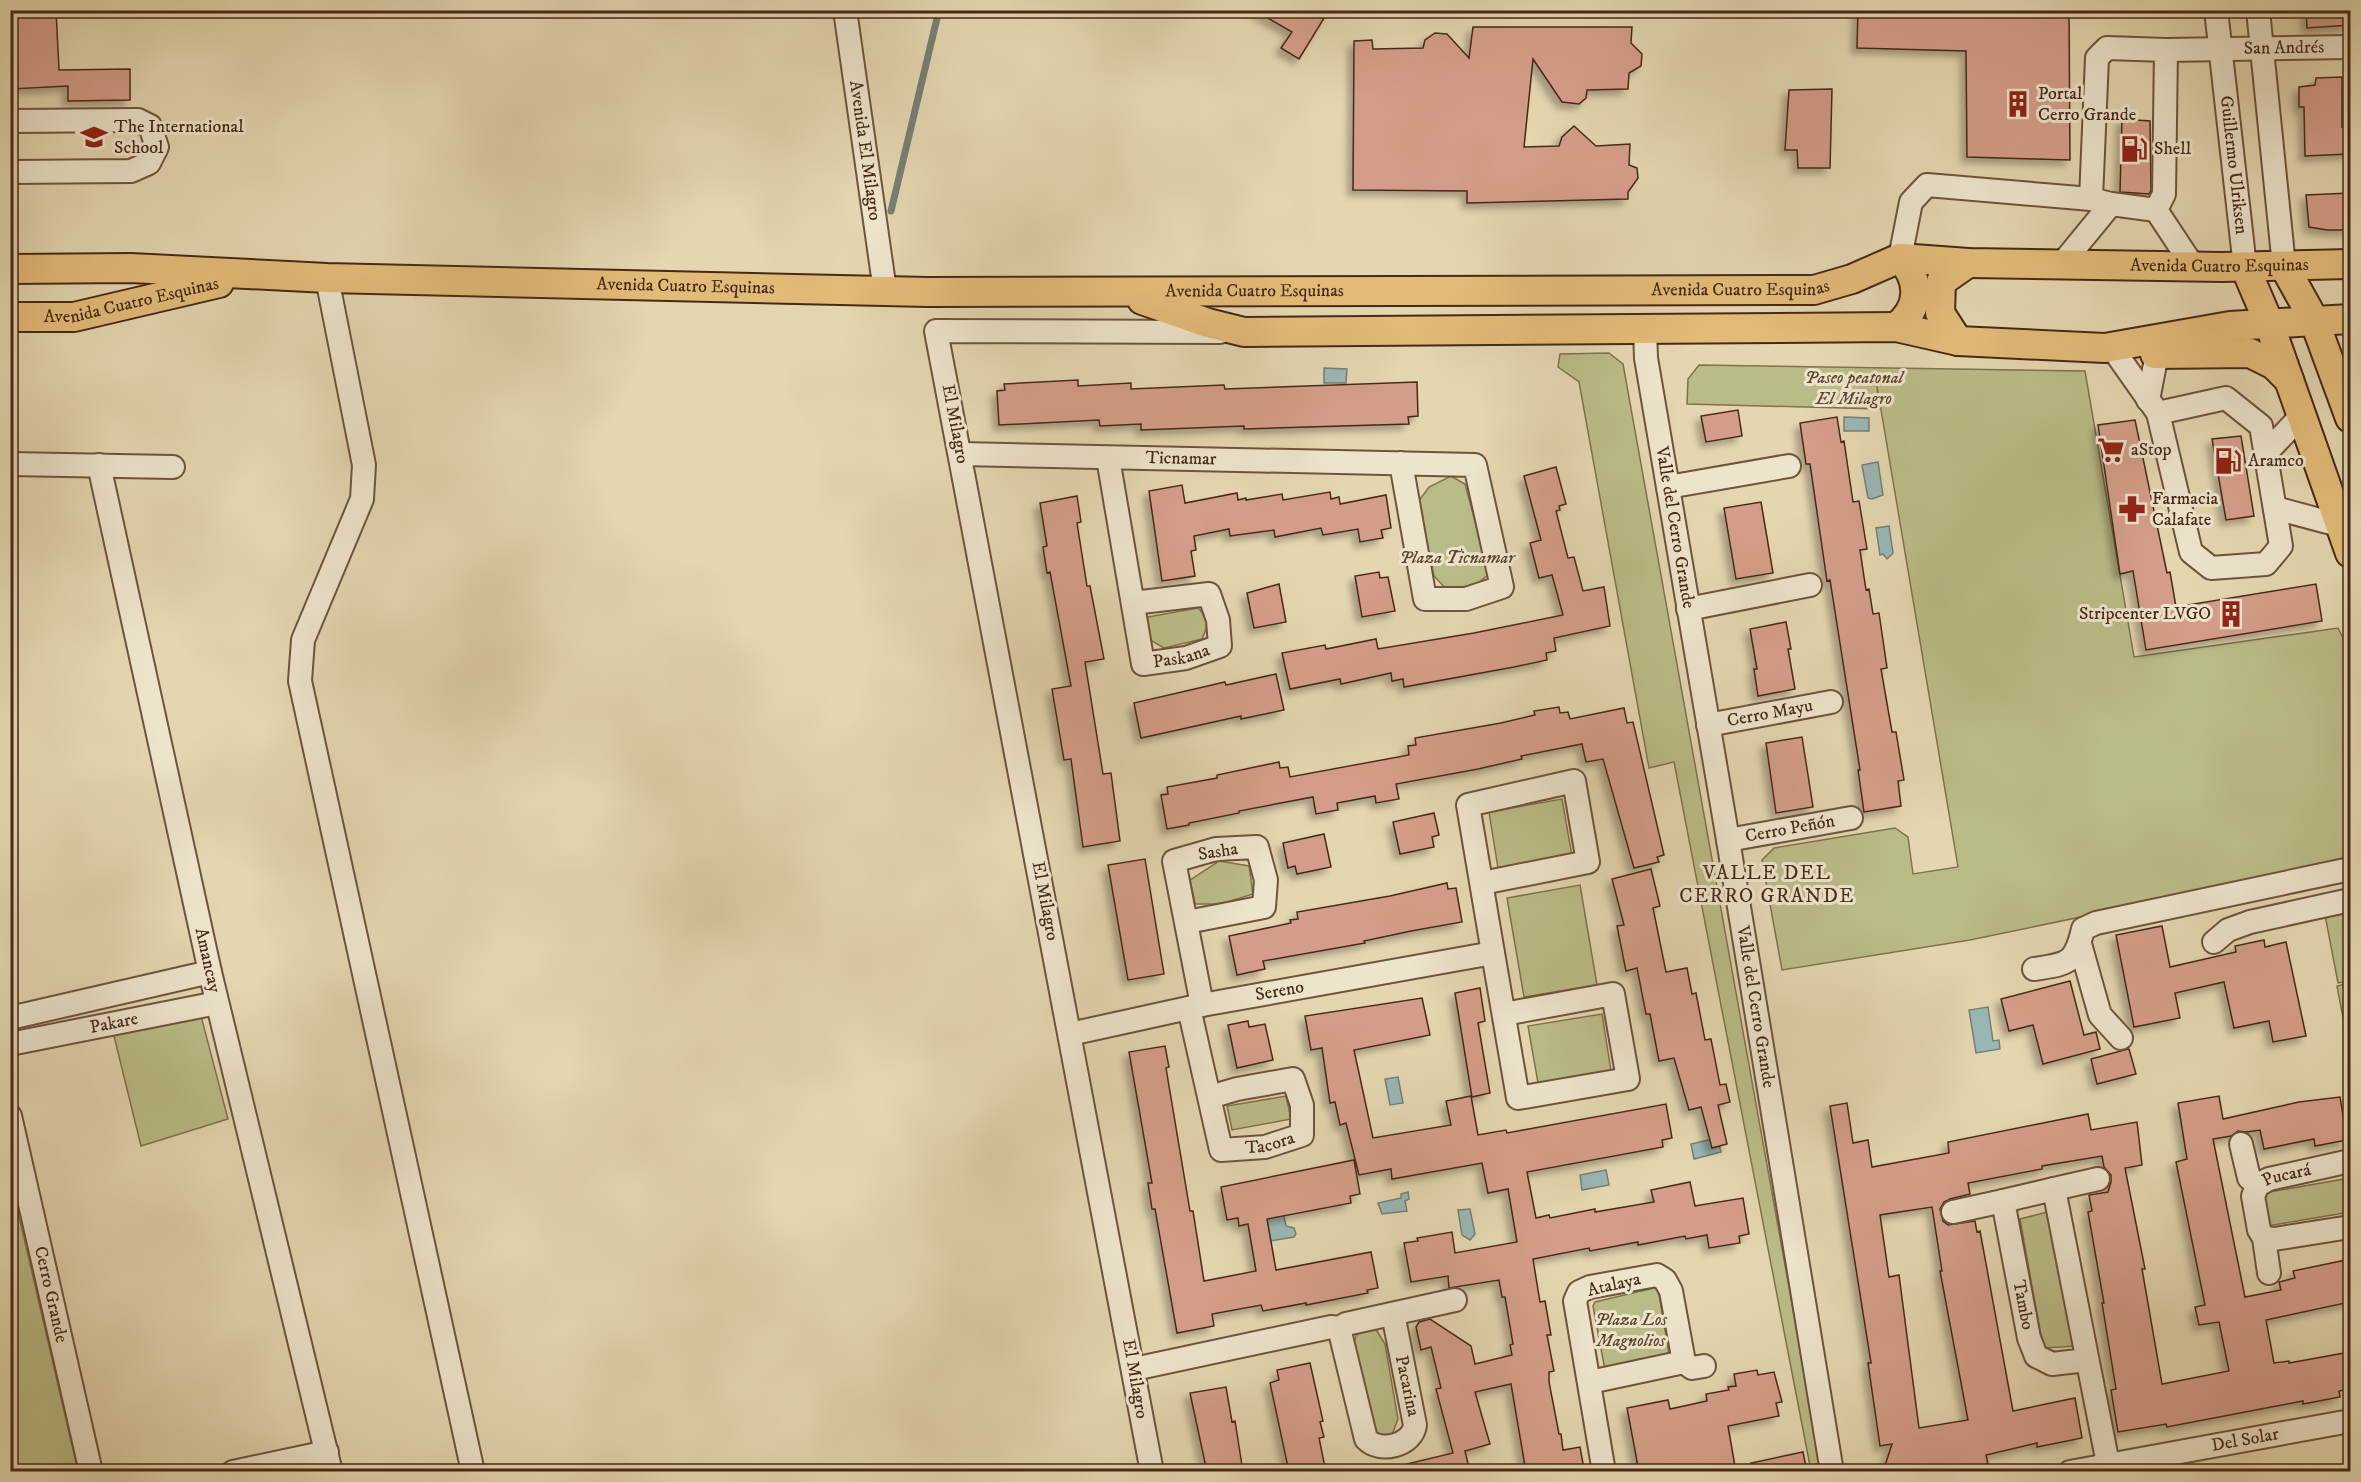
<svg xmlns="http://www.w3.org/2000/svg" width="2361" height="1482" font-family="'IM FELL DW Pica',serif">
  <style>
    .green { fill: #babc87; stroke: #80724e; stroke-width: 1.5 }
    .water { fill: #99b7b5; stroke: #787e75; stroke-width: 1.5 }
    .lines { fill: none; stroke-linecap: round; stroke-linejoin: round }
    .stream { stroke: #787e75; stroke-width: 7 }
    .building { fill: #d49d89; stroke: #462916; stroke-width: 1.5; fill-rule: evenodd; filter: url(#shadow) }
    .minor-casing { stroke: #6e543c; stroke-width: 26 }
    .major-casing { stroke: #462916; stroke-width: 32 }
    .minor { stroke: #ede4cc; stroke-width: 22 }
    .major { stroke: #e2bb78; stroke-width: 28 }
    .labels { text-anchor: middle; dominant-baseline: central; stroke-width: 6; stroke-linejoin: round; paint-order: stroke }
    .street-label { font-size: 18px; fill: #462916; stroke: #ede4cc }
    .poi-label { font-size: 18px; fill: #462916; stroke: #ede4cc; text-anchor: start }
    .park-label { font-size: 18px; font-style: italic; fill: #5d462d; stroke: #ede4cc }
    .neighbourhood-label { font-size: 20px; letter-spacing: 1.5px; fill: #462916; stroke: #ede4cc }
  </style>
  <defs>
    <filter id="shadow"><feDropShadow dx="-5.5" dy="5.5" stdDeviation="3" flood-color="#0004"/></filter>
  </defs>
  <rect width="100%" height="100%" fill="#e4d6b0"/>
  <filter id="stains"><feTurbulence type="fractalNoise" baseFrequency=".00333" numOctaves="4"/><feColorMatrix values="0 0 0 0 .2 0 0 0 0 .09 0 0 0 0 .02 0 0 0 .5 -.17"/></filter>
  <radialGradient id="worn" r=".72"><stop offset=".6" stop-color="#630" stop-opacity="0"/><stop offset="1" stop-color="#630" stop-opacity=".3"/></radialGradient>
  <path class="green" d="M1609,353L1623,364L1822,1471H1811L1674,762L1649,768L1579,382L1558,367L1560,354Z
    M1699,365L2085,371L2134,657L2338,628L2350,652V861L1970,940L1782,970L1762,860L1774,848L1895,828L1908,837L1913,874L1958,867L1877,386L1879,409L1687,404L1688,379Z
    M1451,476L1465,484L1489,574L1477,584L1447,590L1434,576L1418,502L1429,487Z
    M1198,608C1209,619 1209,624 1202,639L1164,648L1150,640L1144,628L1148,617Z
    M1562,799L1572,856L1498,868L1489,812Z
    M1219,861L1249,866L1253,894L1221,904H1195L1190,880Z
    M1580,885L1597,985L1524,997L1507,898Z
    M2350,909V981L2338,983L2325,915Z
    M2350,983V1054L2337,986Z
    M1602,1014L1611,1071L1538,1083L1528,1026Z
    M201,1016L228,1119L141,1146L113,1032Z
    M1286,1096L1291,1119L1232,1130L1227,1106Z
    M2350,1178V1212L2261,1227L2258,1194Z
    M11,1182L78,1471H11Z
    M2051,1211L2077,1346L2043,1348L2020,1219Z
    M1654,1288L1657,1289L1659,1294L1669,1354L1605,1370L1593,1306L1595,1302Z
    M1375,1328L1385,1344L1398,1419L1392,1435L1380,1439L1369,1427L1351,1352L1357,1333Z"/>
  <path class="water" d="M1324,368L1347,369L1346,383H1324Z
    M1844,417L1869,418V431H1844Z
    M1878,462L1883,495L1872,499L1868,498L1862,465Z
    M1889,526L1893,553L1887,559L1883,554L1880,555L1876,528Z
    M1988,1007L1993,1041L1999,1040L2000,1049L1976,1053L1969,1010Z
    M1398,1077L1403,1103L1390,1105L1385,1079Z
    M1717,1138L1721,1152L1694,1159L1691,1144Z
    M1606,1170L1609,1185L1582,1190L1580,1175Z
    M1408,1192L1409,1199L1405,1201L1407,1211L1382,1214L1378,1203L1401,1198V1194Z
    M1282,1208L1286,1226L1294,1228L1296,1234L1294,1237L1270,1241L1266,1211Z
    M1470,1209L1475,1234L1470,1240L1462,1235L1458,1210Z"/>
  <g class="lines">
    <path class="stream" d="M891,211L939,10"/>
  </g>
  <path class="building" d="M10,10H56L59,70L130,69V100L68,101V86L10,89Z
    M1254,10H1329L1299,59L1281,48L1292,32Z
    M1858,10H2069L2070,160L1967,157L1966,51L1857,48Z
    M2306,10H2350V25L2307,28Z
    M1473,27H1632L1631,43L1642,54L1641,66L1629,73L1628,89L1587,90L1586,98L1579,104L1562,102L1533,59L1524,147L1559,146L1562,137L1574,126L1596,146L1630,144L1629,165L1637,168L1638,178L1628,192V199L1467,203V191L1353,190L1354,41L1372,40L1373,49L1423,48L1425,40L1435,33L1447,34L1469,58Z
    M2342,77V127L2348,126L2349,154L2305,156L2304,107H2299V87L2315,85L2316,78Z
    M1832,89L1830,168H1798L1797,150H1785L1789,90Z
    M2122,119L2150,121L2151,191L2149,194L2120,192Z
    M2350,193V230H2327L2309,227L2306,195Z
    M1078,380V386L1131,383V389L1224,385L1225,389L1417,382L1418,416L1408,417L1409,424L1244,429V426L1141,430V424L1100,426L1099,420L999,425L997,391L1005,390L1004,384Z
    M1738,410L1742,436L1706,442L1701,416Z
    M1837,417L1841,442L1844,441L1853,502L1859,501L1867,549L1860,550L1866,590L1869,589L1873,614L1879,613L1887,668L1881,669L1892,732H1896L1904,780L1898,781L1901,806L1864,812L1858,770H1860L1830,580L1827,581L1810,464H1806L1800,423Z
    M2135,420L2167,573L2170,572L2176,607L2316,584L2322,621L2146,650L2133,571L2120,574L2098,425Z
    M2241,436L2254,516L2226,520L2212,439Z
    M1556,467L1566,504L1559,506L1560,510L1556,511L1568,558L1574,557L1583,591L1604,587L1610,626L1554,638L1556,651L1546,653L1547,660L1514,667L1404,687L1403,679L1392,681L1391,673L1341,684L1340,679L1290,689L1282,653L1325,645L1326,649L1376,639L1378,649L1474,633L1563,615L1552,575L1539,578L1530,543L1541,540L1524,476Z
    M1182,485L1185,503L1237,493L1238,500L1246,498V500L1282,494L1283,500L1330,492L1331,499L1339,497L1340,504L1386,495L1391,528L1381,530L1383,538L1360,542L1358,529L1323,535L1321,528L1275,537L1274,530L1230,536L1229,529L1194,536L1196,550L1191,551L1195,576L1162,581L1149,491Z
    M1077,496L1081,522L1077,523L1087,586H1090L1104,659L1085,662L1103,774L1111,773L1120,841L1083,847L1071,759L1064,760L1052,689L1071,686L1050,572L1047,573L1043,547L1047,546L1040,503Z
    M1761,502L1773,573L1736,579L1724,508Z
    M1379,572L1380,578L1388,577L1395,611L1362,617L1355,576Z
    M1279,584L1286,622L1254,628L1247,593Z
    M1786,622L1791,649H1788L1795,689L1758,696L1754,669H1757L1750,629Z
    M1276,674L1284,710L1241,719V716L1141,738L1134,703L1225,682L1226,685Z
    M1559,707L1560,713L1568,712L1570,719L1624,708L1627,723L1633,722L1664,855L1657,857L1659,862L1634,868L1603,759L1586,762L1582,744L1521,756L1522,759L1478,769L1396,784L1399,799L1376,803L1375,796L1337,803L1338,810L1316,814L1313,797L1239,811V813L1189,823V825L1167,829L1161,795L1168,794L1167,787L1217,778V775L1279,762L1280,768L1288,767L1290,777L1409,755L1408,746L1416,745L1415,738L1501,723L1535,715L1534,711Z
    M1802,737L1813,807L1776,813L1766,743Z
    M1434,813L1439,835L1432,837L1434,847L1400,854L1393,822Z
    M1324,834L1331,867L1297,874L1295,866L1288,868L1283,843Z
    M1145,859L1164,974L1128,980L1108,865Z
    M1651,869L1660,906L1653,908L1666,972L1687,968L1692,994L1696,993L1705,1040L1711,1039L1720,1085L1726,1084L1730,1102L1718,1105L1727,1144L1712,1148L1701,1107L1689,1110L1674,1058L1659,1061L1650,1014H1646L1637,968L1626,971L1617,926L1624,925L1612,879Z
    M1447,883L1448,889L1456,888L1462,922L1411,931L1364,941L1365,943L1263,961L1265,969L1237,975L1229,936L1291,923L1290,920L1298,919L1297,912L1390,896Z
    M2162,926L2170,967L2236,952L2235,946L2264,940L2265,947L2286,942L2306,1036L2273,1042L2269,1021L2234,1028L2224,982L2175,993L2180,1018L2134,1027L2116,935Z
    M2070,981L2084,1035L2096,1032L2100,1049L2043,1064L2033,1025L2009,1031L2001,999Z
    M1480,988L1485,1021L1478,1023L1490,1093L1472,1097L1455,993Z
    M1422,998L1430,1035L1354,1050L1373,1138L1451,1125L1446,1101L1471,1096L1478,1135L1506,1130L1507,1133L1666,1104L1672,1138L1662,1140L1663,1147L1527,1172L1536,1218L1549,1215L1550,1218L1595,1209V1212L1654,1202L1651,1190L1690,1182L1695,1206L1743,1198L1749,1234L1739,1236L1740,1243L1709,1248L1707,1235L1686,1239L1685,1236L1638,1245V1242L1590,1251L1589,1248L1533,1259L1540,1302L1545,1301L1551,1335H1547L1554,1371L1549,1372V1382L1559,1434H1561L1563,1450L1580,1447L1584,1469L1526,1472L1511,1384L1475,1392L1490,1444L1465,1451L1470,1472H1408L1407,1464L1453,1453L1436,1389L1441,1388L1431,1347L1421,1350L1416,1327L1419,1322L1430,1319L1471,1346L1475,1364L1512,1355L1510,1345L1513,1344L1505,1297H1502L1499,1280L1449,1288L1448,1276L1411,1282L1404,1243L1418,1241L1417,1238L1452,1232L1455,1253L1517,1242L1508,1189L1488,1193L1482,1163L1392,1179L1391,1169L1359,1175L1346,1123L1340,1125L1335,1102L1330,1103L1322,1048L1311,1050L1305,1016Z
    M1248,1021L1249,1027L1265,1024L1273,1060L1237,1068L1228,1025Z
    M1165,1046L1169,1067L1166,1068L1190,1211H1193L1204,1281L1256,1271L1248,1224L1239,1226L1238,1218L1227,1220L1221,1187L1354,1160L1360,1194L1350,1196L1351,1203L1267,1219L1276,1270L1371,1252L1378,1288L1367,1290L1368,1293L1306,1305V1303L1263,1311L1261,1305L1212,1314L1214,1326L1177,1333L1155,1209H1152L1148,1183H1152L1129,1052Z
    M2128,1049H2129L2136,1074L2097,1084L2091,1059Z
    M2219,1096L2223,1119L2299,1102L2340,1097L2347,1140L2315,1146L2314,1139L2264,1149L2260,1130L2247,1132L2238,1131L2231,1136L2213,1139L2245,1297L2281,1290L2279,1282L2295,1278L2293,1271L2346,1260L2347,1267L2350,1266V1302L2266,1320L2274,1363L2289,1361V1363L2350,1352V1382L2344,1383L2345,1390L2339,1391L2340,1397L2303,1404V1401L2167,1427L2166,1424L2118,1432L2111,1390L2116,1389L2102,1303H2104L2088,1212L2092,1211L2089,1195L2108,1192L2111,1182V1175L2104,1167L2102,1156L2042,1166V1169L1968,1183L1970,1194L1950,1199L1944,1202L1940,1209L1943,1221L1948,1225L1975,1221L1977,1232L1980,1231L2013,1411L2075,1398L2082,1438L2037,1447V1443L1986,1455L1988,1464L1942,1472H1883L1892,1444L1880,1446L1868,1363H1871L1830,1106L1847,1103L1853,1143L1868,1140L1872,1167L1949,1153L1948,1142L2088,1114L2091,1130L2137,1122L2142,1165L2125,1168L2145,1269H2142L2162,1384L2229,1371L2219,1322L2199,1325L2195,1307L2205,1305L2176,1162L2187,1159L2178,1103ZM1932,1207L1942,1271H1940L1968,1420L1919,1428L1899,1275L1889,1277L1880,1215Z
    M1310,1363L1323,1421L1320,1422L1324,1437L1319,1438L1326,1472H1289L1270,1383L1279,1380L1277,1370Z
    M1757,1370L1758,1375L1774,1372L1782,1402L1776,1403L1779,1416L1728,1426L1736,1472H1639L1627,1408L1668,1400L1670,1409L1707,1401L1706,1394L1729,1390L1728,1387L1736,1386L1734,1374Z
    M1226,1387L1232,1422L1235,1421L1243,1472H1207L1190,1393Z
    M1803,1452L1807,1472H1752L1751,1463Z"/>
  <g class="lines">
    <defs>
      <g id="minor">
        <path id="s1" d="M845,10L885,291"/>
        <path id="s2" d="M2216,10L2245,267"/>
        <path d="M2258,10L2284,266"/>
        <path id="s3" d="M2166,50L2350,47"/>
        <path d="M10,121L138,120L150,126L157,147L149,163L131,171L10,172"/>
        <path d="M2156,210L2164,194L2166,50L2107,48L2097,58L2091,199L2111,204L2156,210L2193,266"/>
        <path d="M1900,258L1911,202L1927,185L2091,199"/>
        <path d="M2061,265L2111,204"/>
        <path d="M327,278L364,465L362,499L303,640L300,681L473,1472"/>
        <path id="s4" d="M1645,329L1646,358L1728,840L1832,1472"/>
        <path d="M2115,352L2158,413"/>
        <path d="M2226,398L2261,426L2281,546L2266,564L2211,568L2191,552L2158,413Z"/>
        <path d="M2148,400L2157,354"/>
        <path d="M2266,453L2302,415"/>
        <path id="s5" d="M961,454L1475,465L1502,587L1466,599H1425L1401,463"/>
        <path id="s6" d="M1108,458L1143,664L1186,658L1220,646L1218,620L1209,594L1133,603"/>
        <path d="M10,464L173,467"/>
        <path id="s7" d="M99,465L210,972L331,1472"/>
        <path d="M1668,487L1789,466"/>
        <path d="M2275,508L2342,526"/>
        <path d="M1688,609L1810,585"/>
        <path id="s8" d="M1708,725L1831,702"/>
        <path id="s9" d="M1728,840L1851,818"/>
        <path d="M1482,883L1588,862L1574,781L1468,805L1493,953"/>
        <path d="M1187,922L1264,907L1266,880L1257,847L1216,849L1174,861L1202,1005"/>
        <path d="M2214,942L2228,930L2250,922L2350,900"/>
        <path d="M2080,944L2100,1015L2121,1038"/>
        <path d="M2034,969C2068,964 2075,964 2083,929L2096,923L2350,869"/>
        <path id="s10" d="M1189,1008L1221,1150L1265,1147L1302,1135V1105L1293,1079L1237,1089L1210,1097"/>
        <path d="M10,1018L210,972"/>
        <path id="s11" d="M1070,1034L1202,1005L1493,953L1518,1098L1628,1079L1613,994L1504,1014"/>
        <path id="s12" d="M10,1044L217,1003"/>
        <path id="s13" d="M10,1116L91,1472"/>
        <path d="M2241,1144L2249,1178L2258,1185"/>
        <path d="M2054,1189L2098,1179"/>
        <path d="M1953,1212L2003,1201"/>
        <path d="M2264,1238L2274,1239L2350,1227"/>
        <path id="s14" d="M2269,1273L2264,1238L2259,1230L2253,1196L2258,1185L2269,1179L2350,1161"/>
        <path d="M1339,1328L1366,1439C1380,1454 1413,1445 1415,1425L1393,1314"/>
        <path d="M2087,1360L2052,1364L2036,1356L2029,1338L2003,1201L2054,1189L2108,1464"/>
        <path d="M1684,1362L1692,1368L1704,1366"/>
        <path d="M1134,1369L1331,1327L1339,1328L1346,1324L1455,1300"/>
        <path d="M1590,1382L1684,1362L1671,1291L1665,1280L1657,1275L1590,1287L1579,1292L1575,1301L1604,1472"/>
        <path d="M233,1472L327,1452"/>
        <path d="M1152,1472L936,331L1220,332"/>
        <path id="s15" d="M2070,1472L2350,1421"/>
      </g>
      <g id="major">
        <path d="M2284,266L2314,320L2350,418"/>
        <path d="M2245,267L2269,323L2350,553"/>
        <path id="s16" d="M10,269L131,268L327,278L928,292L1814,290L1852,279L1900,258L1968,263L2222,267L2350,264"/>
        <path d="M1142,300L1208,323L1244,332L1896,327L1958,341L2105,348L2230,326L2350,319"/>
        <path id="s17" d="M10,317H74L219,283"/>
        <path d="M1896,327C1921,308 1921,280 1900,258"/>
        <path d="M1958,341L1940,313L1941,282L1968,263"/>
        <path d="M2155,354L2250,353L2274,365L2289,380"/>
      </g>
    </defs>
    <use href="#minor" class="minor-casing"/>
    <use href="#major" class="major-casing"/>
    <use href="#minor" class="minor"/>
    <use href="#major" class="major"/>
  </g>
  <defs>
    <symbol id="building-bare" viewBox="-9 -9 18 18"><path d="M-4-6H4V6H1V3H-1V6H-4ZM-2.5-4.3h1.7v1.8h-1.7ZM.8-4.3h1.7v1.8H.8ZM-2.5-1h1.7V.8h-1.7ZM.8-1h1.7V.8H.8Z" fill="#8f2418" stroke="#ede4cc" stroke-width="2.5" paint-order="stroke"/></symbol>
    <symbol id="school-bare" viewBox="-9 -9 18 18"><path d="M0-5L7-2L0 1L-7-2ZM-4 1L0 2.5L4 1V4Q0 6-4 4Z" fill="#8f2418" stroke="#ede4cc" stroke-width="2.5" paint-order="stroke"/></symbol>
    <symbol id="fuel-bare" viewBox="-9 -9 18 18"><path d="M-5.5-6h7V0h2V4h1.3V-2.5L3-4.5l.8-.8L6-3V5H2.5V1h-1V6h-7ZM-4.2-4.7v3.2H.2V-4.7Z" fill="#8f2418" stroke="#ede4cc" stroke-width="2.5" paint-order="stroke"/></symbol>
    <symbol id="supermarket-bare" viewBox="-9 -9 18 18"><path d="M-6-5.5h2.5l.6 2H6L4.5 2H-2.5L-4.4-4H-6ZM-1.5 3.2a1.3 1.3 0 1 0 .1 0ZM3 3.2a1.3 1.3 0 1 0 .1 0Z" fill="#8f2418" stroke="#ede4cc" stroke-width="2.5" paint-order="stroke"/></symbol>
    <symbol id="pharmacy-bare" viewBox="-9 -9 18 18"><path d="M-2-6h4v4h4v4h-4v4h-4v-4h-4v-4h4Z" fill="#8f2418" stroke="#ede4cc" stroke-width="2.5" paint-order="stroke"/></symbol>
  </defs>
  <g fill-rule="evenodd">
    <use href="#building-bare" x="1999" y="85" width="38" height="38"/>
    <use href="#school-bare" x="75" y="118" width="38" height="38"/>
    <use href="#fuel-bare" x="2115" y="130" width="38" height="38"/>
    <use href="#supermarket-bare" x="2092" y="431" width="38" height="38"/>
    <use href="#fuel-bare" x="2209" y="442" width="38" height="38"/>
    <use href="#pharmacy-bare" x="2113" y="490" width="38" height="38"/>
    <use href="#building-bare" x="2212" y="595" width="38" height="38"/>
  </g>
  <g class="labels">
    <g class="street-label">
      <text stroke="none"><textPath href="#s3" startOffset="118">San Andrés</textPath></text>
      <text stroke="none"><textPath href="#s1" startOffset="142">Avenida El Milagro</textPath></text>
      <text stroke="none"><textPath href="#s2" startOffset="156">Guillermo Ulriksen</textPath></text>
      <text stroke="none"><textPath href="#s16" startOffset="2216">Avenida Cuatro Esquinas</textPath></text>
      <text stroke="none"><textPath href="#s16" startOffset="676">Avenida Cuatro Esquinas</textPath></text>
      <text stroke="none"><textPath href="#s16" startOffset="1731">Avenida Cuatro Esquinas</textPath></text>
      <text stroke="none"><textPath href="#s16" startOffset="1245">Avenida Cuatro Esquinas</textPath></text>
      <text stroke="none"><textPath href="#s17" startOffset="123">Avenida Cuatro Esquinas</textPath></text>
      <text transform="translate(955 424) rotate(79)">El Milagro</text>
      <text stroke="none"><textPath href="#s5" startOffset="220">Ticnamar</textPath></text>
      <text stroke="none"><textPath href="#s4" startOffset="201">Valle del Cerro Grande</textPath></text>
      <text stroke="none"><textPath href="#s6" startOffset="248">Paskana</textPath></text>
      <text stroke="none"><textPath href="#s8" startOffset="63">Cerro Mayu</textPath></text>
      <text stroke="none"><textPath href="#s9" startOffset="63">Cerro Peñón</textPath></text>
      <text transform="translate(1218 852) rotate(-9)">Sasha</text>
      <text transform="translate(1045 901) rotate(79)">El Milagro</text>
      <text stroke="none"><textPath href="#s7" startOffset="507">Amancay</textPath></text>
      <text stroke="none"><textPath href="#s11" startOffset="214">Sereno</textPath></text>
      <text stroke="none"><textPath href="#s4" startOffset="687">Valle del Cerro Grande</textPath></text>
      <text stroke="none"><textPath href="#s12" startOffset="106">Pakare</textPath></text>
      <text stroke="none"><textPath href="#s10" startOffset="195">Tacora</textPath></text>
      <text stroke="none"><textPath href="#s14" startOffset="122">Pucará</textPath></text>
      <text transform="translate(1614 1285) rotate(-13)">Atalaya</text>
      <text stroke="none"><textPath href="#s13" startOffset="183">Cerro Grande</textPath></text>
      <text transform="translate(2023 1305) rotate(79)">Tambo</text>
      <text transform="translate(1135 1379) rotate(80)">El Milagro</text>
      <text transform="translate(1407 1386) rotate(78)">Pacarina</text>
      <text stroke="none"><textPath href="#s15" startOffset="178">Del Solar</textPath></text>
    </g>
    <g class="poi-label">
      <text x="2038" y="94">Portal<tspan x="2038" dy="21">Cerro Grande</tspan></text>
      <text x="114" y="127">The International<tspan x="114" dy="21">School</tspan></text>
      <text x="2154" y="149">Shell</text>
      <text x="2131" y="450">aStop</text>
      <text x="2248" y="461">Aramco</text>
      <text x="2152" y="499">Farmacia<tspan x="2152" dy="21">Calafate</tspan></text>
      <text x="2211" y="614" text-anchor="end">Stripcenter LVGO</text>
    </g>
    <g class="park-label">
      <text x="1854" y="378">Paseo peatonal<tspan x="1854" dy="21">El Milagro</tspan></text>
      <text x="1457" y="558">Plaza Ticnamar</text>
      <text x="1631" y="1320">Plaza Los<tspan x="1631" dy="21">Magnolios</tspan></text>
    </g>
    <g class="neighbourhood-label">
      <text x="1767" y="873">VALLE DEL<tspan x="1767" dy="23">CERRO GRANDE</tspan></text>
    </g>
  </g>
  <rect width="2361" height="1482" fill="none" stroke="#e4d6b0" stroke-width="36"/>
  <rect x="12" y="12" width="2337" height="1458" fill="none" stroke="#462916" stroke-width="3"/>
  <rect x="18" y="18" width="2325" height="1446" fill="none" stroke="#462916" stroke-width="1.5"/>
  <rect width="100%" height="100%" filter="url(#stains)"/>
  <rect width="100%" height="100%" fill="url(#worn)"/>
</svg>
